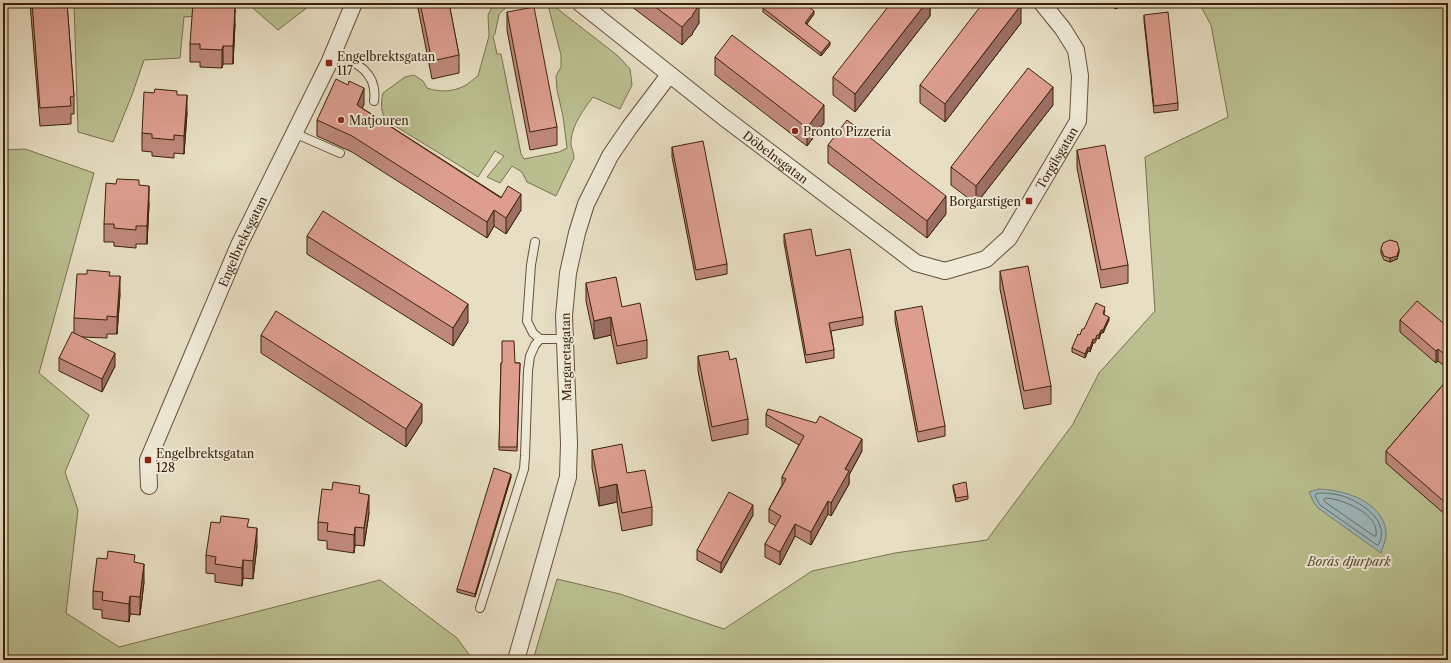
<svg xmlns="http://www.w3.org/2000/svg" width="1451" height="663" font-family="'Libre Caslon Text',serif">
  <style>
    .green { fill: #bac090; stroke: #7b714c }
    .water { fill: #9cb9be; stroke: #767d76 }
    .lines { fill: none; stroke-linecap: round; stroke-linejoin: round }
    .shore { stroke: #6c6e64; stroke-width: 1 }
    .lane-casing { stroke: #675138; stroke-width: 10 }
    .street-casing { stroke: #675138; stroke-width: 18 }
    .lane { stroke: #efead8; stroke-width: 8 }
    .street { stroke: #efead8; stroke-width: 16 }
    .wall { fill: #be887b; stroke: #3c2209 }
    .shaded-wall { fill: #9b6f64; stroke: #3c2209 }
    .building { fill: #dd9e8f; stroke: #3c2209 }
    .poi-dot { fill: #8f2418; stroke: #efead8; stroke-width: 1.5 }
    .labels { text-anchor: middle; dominant-baseline: central; stroke-width: 4; stroke-linejoin: round; paint-order: stroke }
    .poi-label { font-size: 12px; fill: #3c2209; stroke: #efead8; text-anchor: start }
    .street-label { font-size: 12px; fill: #3c2209; stroke: #efead8 }
    .park-label { font-size: 12px; font-style: italic; fill: #5c4a2b; stroke: #efead8 }
  </style>
  <rect width="100%" height="100%" fill="#e7dec3"/>
  <filter id="stains"><feTurbulence type="fractalNoise" baseFrequency=".005" numOctaves="4"/><feColorMatrix values="0 0 0 0 .2 0 0 0 0 .09 0 0 0 0 .02 0 0 0 .5 -.17"/></filter>
  <radialGradient id="worn" r=".72"><stop offset=".6" stop-color="#630" stop-opacity="0"/><stop offset="1" stop-color="#630" stop-opacity=".3"/></radialGradient>
  <path class="green" d="M74,3H230L236,12L184,17L180,58L144,60L132,95L113,142L78,132Z
    M247,3H313L278,30Z
    M494,3H511L499,14L495,34L493,36L497,54H501L521,154L524,159L559,152L567,148L563,116L557,90L556,76L561,67V55L549,9L550,3L618,56L630,69L632,85L620,109L593,97C583,110 570,128 571,145C572,149 574,154 574,158L556,196L527,182L522,172L512,166L500,183L487,177L504,156L495,151L478,177L387,121C380,113 381,103 383,93L405,77L414,75L423,81L427,88C437,92 452,92 462,87C468,85 473,79 478,76L489,36L488,15Z
    M1199,3H1448V660H533L557,579L620,594L724,629L812,571L895,553L987,540L1073,424L1099,373L1155,311L1145,157L1228,117L1211,25Z
    M25,149L94,173L39,373L89,415L65,472L78,510L66,613L119,647L380,580L457,638L473,660H3V150Z"/>
  <path class="water" d="M1319,489C1344,490 1382,501 1386,531C1387,538 1383,546 1381,553L1318,508L1314,503L1309,492Z"/>
  <g class="lines">
    <path class="shore" d="M1320,493C1329,493 1339,494 1348,498C1366,506 1389,522 1379,544L1377,545L1320,505L1315,496L1316,494Z
      M1326,498C1343,499 1380,514 1376,536H1374L1325,502L1324,500Z"/>
    <defs>
      <path id="lane" d="M333,53C357,62 378,73 374,101
        M294,133L340,153
        M535,242L531,265L527,321L533,333L540,339
        M480,608L524,469L525,456L528,371L530,356L535,345L540,339H565"/>
      <g id="street">
        <path id="s1" d="M580,3L722,116L916,263L945,271L986,259L1009,238L1078,121L1080,76L1076,50L1063,29L1042,3"/>
        <path id="s2" d="M149,486L148,460L239,245L329,63L354,3"/>
        <path d="M516,660L568,477L569,443L564,316L568,273L577,233L586,204L610,156L629,128L669,75"/>
      </g>
    </defs>
    <use href="#lane" class="lane-casing"/>
    <use href="#street" class="street-casing"/>
    <use href="#lane" class="lane"/>
    <use href="#street" class="street"/>
  </g>
  <path class="wall" d="M30,3H67L74,96V114H71V124L40,126Z
    M417,3H449L459,55V73L432,79Z
    M627,3H696L699,23L693,32L692,35L689,37L682,45Z
    M930,3V16L855,112L833,95V77Z
    M1113,3H1130L1115,9Z
    M225,5L235,24L233,64H223L222,68L200,67V62H190V44Z
    M763,8L814,14L807,24L830,45L821,56L763,12Z
    M507,12L557,127V145L530,150L507,30Z
    M1144,15L1178,103V110L1154,113L1144,21Z
    M1021,23L945,122L920,103V85Z
    M715,57L824,123L807,146L715,75Z
    M348,85L364,104L362,108L521,210L506,234L494,226L487,238L352,152L317,136V120Z
    M177,95L187,113L184,154L174,153V158L152,156V152L142,151V133Z
    M1053,105L976,204L951,185V167Z
    M828,145L946,214L927,238L828,163Z
    M672,147L727,264V274L696,280L672,157Z
    M1077,150L1128,265V283L1101,288L1077,168Z
    M139,185L149,204L147,244H136V248L114,246V242H104V224Z
    M784,234L816,256L863,317V325L831,331L834,350V358L806,363L784,243Z
    M307,236L468,322L453,346L307,254Z
    M1381,249L1399,252L1397,259L1390,262L1384,260L1381,253Z
    M1000,271L1051,386V404L1024,409L1000,289Z
    M110,276L120,294L117,334H107V338L82,337L115,366L102,392L59,371V358L74,333V318Z
    M586,283L622,307L647,340V358L617,364L611,335L594,339L586,301Z
    M1105,310L1104,314L1109,320L1103,333H1101L1099,339L1097,338L1095,343H1093L1090,352L1088,351L1085,358L1072,352V348L1080,335L1084,329Z
    M895,311L945,426V436L918,442L895,321Z
    M1400,320L1448,327V369L1438,361L1436,363L1400,332Z
    M261,335L422,422L406,447L261,353Z
    M698,356L730,360L748,419V434L712,441L698,371Z
    M501,363H520L517,451L499,450Z
    M1448,379V517L1386,463V451Z
    M766,414L862,451L849,475V484L831,516L828,514L811,545L795,536L780,565L765,557V544L776,526L769,522V509L782,485V477L799,445L766,426Z
    M592,450L627,473L652,507V525L622,531L617,502L599,506L592,468Z
    M511,477L475,597L457,592V589Z
    M953,485L968,496V499L956,502L953,488Z
    M360,493L369,513L364,546L355,545L354,553L327,549V541L318,540V522Z
    M753,515L721,573L697,560V550Z
    M249,527L257,546L253,579L243,578L242,586L215,582V574L206,573V555Z
    M135,562L144,582L140,615L130,614L129,622L102,618V610L93,609V591Z"/>
  <path class="shaded-wall" d="M926,3H930V16L855,112V94Z
    M1115,3H1130L1115,9Z
    M699,5V23L693,32L692,35L689,37L682,45V27Z
    M1021,5V23L945,122V104Z
    M235,6V24L233,64V46Z
    M814,11V14L805,26V23Z
    M830,42V45L821,56V53Z
    M223,46V64L222,68V50Z
    M1053,87V105L976,204V186Z
    M364,88V104L357,121V105Z
    M187,95V113L184,154V136Z
    M824,105V123L807,146V128Z
    M149,186V204L147,244V226Z
    M521,194V210L506,234V218Z
    M946,196V214L927,238V221Z
    M494,210V226L487,238V222Z
    M1399,249V252L1397,259L1390,262V258Z
    M120,276V294L117,334V317Z
    M468,304V322L453,346V328Z
    M611,317V335L594,339V321Z
    M1109,317V320L1103,333V330Z
    M1101,330V333L1099,339V335Z
    M1093,339V343L1090,352V348Z
    M1088,347V351L1085,358V354Z
    M1438,349V361L1436,363V351Z
    M115,353V366L102,392V379Z
    M422,404V422L406,447V429Z
    M862,439V451L849,475V484L831,516V503L845,469Z
    M511,474V477L475,597V594Z
    M617,484V502L599,506V488Z
    M369,495V513L364,546V528Z
    M828,501V514L811,545V532Z
    M753,505V515L721,573V563Z
    M795,524V536L780,565V552Z
    M355,527V545L354,553V535Z
    M257,528V546L253,579V561Z
    M243,560V578L242,586V568Z
    M144,564V582L140,615V597Z
    M130,596V614L129,622V604Z"/>
  <path class="building" d="M32,3H67L74,96L70,97L71,106L40,108Z
    M193,3L203,4V3H225V5L235,6L233,46H223L222,50L200,49V44H190Z
    M420,3H449L459,55L432,61Z
    M650,3H696L699,5L693,14L692,17L689,19L682,27Z
    M767,3H804L814,11L805,23L830,42L821,53L763,8Z
    M891,3H926L855,94L833,77Z
    M983,3H1019L1021,5L945,104L920,85Z
    M534,7L557,127L530,132L507,12Z
    M1168,12L1178,103L1154,106L1144,15Z
    M732,35L824,105L807,128L715,57Z
    M1028,68L1053,87L976,186L951,167Z
    M336,79L348,85L349,81L364,88L357,105L501,198L508,186L521,194L506,218L494,210L487,222L352,136L317,120Z
    M155,89L177,91V95H187L184,136L174,135V140L152,138V134L142,133L144,92L154,93Z
    M847,120L946,196L927,221L828,145Z
    M703,141L727,264L696,270L672,147Z
    M1105,145L1128,265L1101,270L1077,150Z
    M117,179L139,180V185L149,186L147,226H136V230L114,228V224H104L106,183L116,184Z
    M323,211L468,304L453,328L307,236Z
    M811,229L816,256L850,249L863,317L829,323L834,350L806,355L784,234Z
    M1390,240L1397,242L1399,249L1397,256L1390,258L1384,256L1381,249L1383,243Z
    M1028,266L1051,386L1024,391L1000,271Z
    M87,270L110,272L109,276H120L117,317L107,316V320L74,318L77,274H87Z
    M616,277L622,307L640,303L647,340L617,346L611,317L594,321L586,283Z
    M1417,301L1448,327V357L1438,349L1436,351L1400,320Z
    M1096,303L1105,307L1103,314L1109,317L1103,330H1101L1099,335H1097L1095,340L1093,339L1090,348L1088,347L1085,354L1072,348L1078,334L1080,335L1082,329H1084Z
    M922,306L945,426L918,432L895,311Z
    M276,311L422,404L406,429L261,335Z
    M72,332L115,353L102,379L59,358Z
    M502,341H514L515,363H520L517,447H499L501,363H502Z
    M728,351L730,360L736,358L748,419L712,427L698,356Z
    M1448,379V505L1386,451Z
    M768,409L816,423L820,416L862,439L845,469L849,471L831,503L828,501L811,532L795,524L780,552L765,544L781,516L769,509L786,479L782,477L804,436L766,414Z
    M622,444L627,473L645,470L652,507L622,513L617,484L599,488L592,450Z
    M494,468L511,474L475,594L457,589Z
    M333,482L360,486L359,493L369,495L364,528L355,527L354,535L327,531L328,523L318,522L322,489L332,490Z
    M966,482L968,496L956,498L953,485Z
    M729,492L753,505L721,563L697,550Z
    M221,516L249,519L247,527L257,528L253,561L243,560L242,568L215,564L216,557L206,555L211,522L220,523Z
    M108,551L135,555L134,562L144,564L140,597L130,596L129,604L102,600L103,592L93,591L97,558L107,559Z
    M1088,657L1093,660H1081Z"/>
  <g class="poi-dot">
    <rect x="325" y="59" width="8" height="8" rx="2"/>
    <circle cx="341" cy="120" r="4"/>
    <circle cx="795" cy="131" r="4"/>
    <rect x="1025" y="197" width="8" height="8" rx="2"/>
    <rect x="144" y="456" width="8" height="8" rx="2"/>
  </g>
  <g class="labels">
    <g class="poi-label">
      <text x="337" y="56">Engelbrektsgatan<tspan x="337" dy="14">117</tspan></text>
      <text x="349" y="120">Matjouren</text>
      <text x="803" y="131">Pronto Pizzeria</text>
      <text x="1021" y="201" text-anchor="end">Borgarstigen</text>
      <text x="156" y="453">Engelbrektsgatan<tspan x="156" dy="14">128</tspan></text>
    </g>
    <g class="street-label">
      <text stroke="none"><textPath href="#s1" startOffset="249">Döbelnsgatan</textPath></text>
      <text stroke="none"><textPath href="#s1" startOffset="622">Torgilsgatan</textPath></text>
      <text stroke="none"><textPath href="#s2" startOffset="264">Engelbrektsgatan</textPath></text>
      <text transform="translate(566 357) rotate(-91)">Margaretagatan</text>
    </g>
    <g class="park-label">
      <text x="1349" y="561">Borås djurpark</text>
    </g>
  </g>
  <rect width="1451" height="663" fill="none" stroke="#e7dec3" stroke-width="16"/>
  <rect x="4" y="4" width="1443" height="655" fill="none" stroke="#3c2209" stroke-width="2"/>
  <rect x="8" y="8" width="1435" height="647" fill="none" stroke="#3c2209"/>
  <rect width="100%" height="100%" filter="url(#stains)"/>
  <rect width="100%" height="100%" fill="url(#worn)"/>
</svg>
